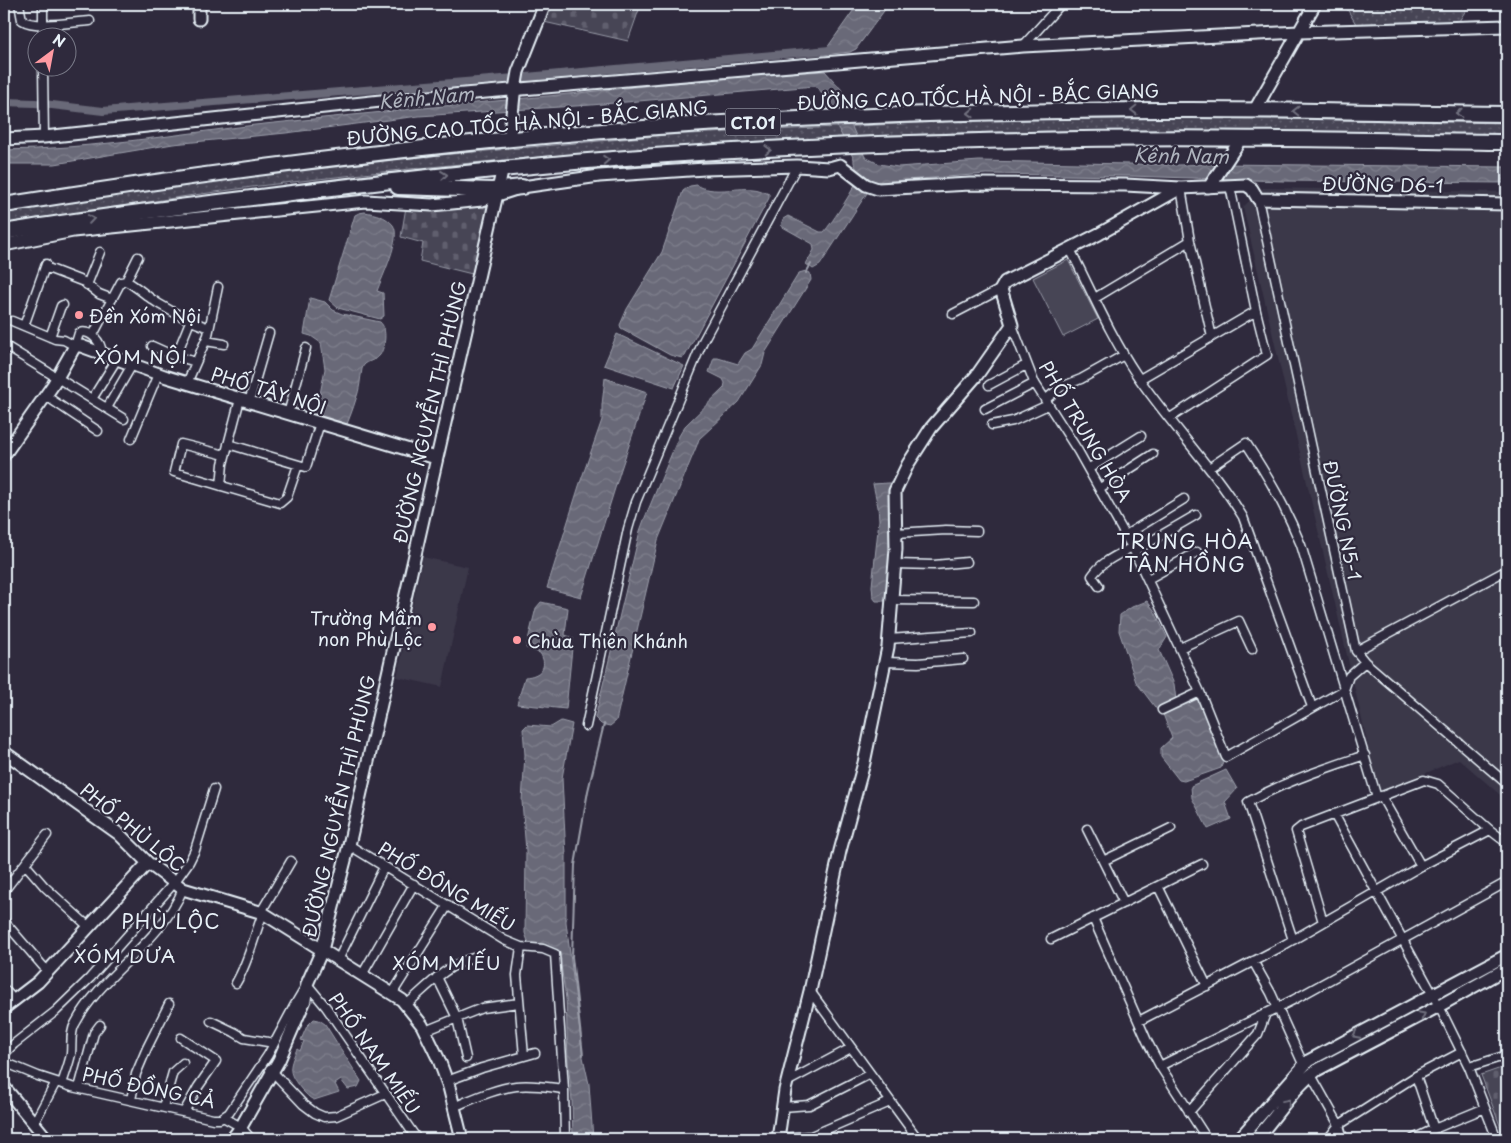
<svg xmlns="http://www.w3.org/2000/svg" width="1511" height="1143" font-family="'Playpen Sans',sans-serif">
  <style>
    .built { fill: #3b3749 }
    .green { fill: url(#green-dots); stroke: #979aa6 }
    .cemetery { fill: url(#cemetery-stones); stroke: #979aa6 }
    .pitch { fill: #464455; stroke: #979aa6 }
    .water { fill: url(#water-waves); stroke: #9c9fab }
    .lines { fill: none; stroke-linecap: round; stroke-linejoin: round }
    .stream { stroke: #9c9fab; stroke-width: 2 }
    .canal { stroke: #696978; stroke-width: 8 }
    .secondary-tunnel { stroke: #4b4859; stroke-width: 11; stroke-dasharray: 11 5.5; stroke-linecap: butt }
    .street-casing { stroke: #e8f1f8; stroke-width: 11 }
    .secondary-casing { stroke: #e8f1f8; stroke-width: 15 }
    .highway-casing { stroke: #e8f1f8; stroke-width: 18 }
    .street { stroke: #2f2a3d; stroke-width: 8 }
    .secondary { stroke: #2f2a3d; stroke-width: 11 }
    .highway { stroke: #2f2a3d; stroke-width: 14 }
    .oneway { stroke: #70707e }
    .poi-dot { fill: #ff9aa2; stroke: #2f2a3d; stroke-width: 2 }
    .labels { text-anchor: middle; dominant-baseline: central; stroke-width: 4.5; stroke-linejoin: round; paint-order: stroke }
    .shield { fill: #2f2a3d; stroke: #b0b5c0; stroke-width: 1 }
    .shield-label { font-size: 16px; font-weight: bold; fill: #e8f1f8 }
    .street-label { font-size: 18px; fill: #e8f1f8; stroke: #2f2a3d }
    .poi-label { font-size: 18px; fill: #e8f1f8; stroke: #2f2a3d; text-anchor: start }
    .water-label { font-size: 19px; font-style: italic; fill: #afb4be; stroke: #2f2a3d }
    .neighbourhood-label { font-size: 19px; letter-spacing: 1px; fill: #e8f1f8; stroke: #2f2a3d }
    .quarter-label { font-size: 20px; letter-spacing: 1px; fill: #e8f1f8; stroke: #2f2a3d }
  </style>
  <defs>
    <pattern id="green-dots" width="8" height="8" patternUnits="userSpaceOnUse" patternTransform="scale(1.25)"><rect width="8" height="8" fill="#464455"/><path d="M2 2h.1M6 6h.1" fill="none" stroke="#615f6e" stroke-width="1.8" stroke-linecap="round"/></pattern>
    <pattern id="cemetery-stones" width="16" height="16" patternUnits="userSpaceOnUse" patternTransform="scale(1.25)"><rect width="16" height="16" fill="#464455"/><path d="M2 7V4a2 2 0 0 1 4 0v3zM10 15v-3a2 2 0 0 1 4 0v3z" fill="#615f6e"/></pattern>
    <pattern id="water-waves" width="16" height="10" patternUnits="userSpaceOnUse" patternTransform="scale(1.25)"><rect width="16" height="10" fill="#696978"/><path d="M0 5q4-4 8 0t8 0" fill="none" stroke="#7e7f8c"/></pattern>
  </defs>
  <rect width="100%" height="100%" fill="#2f2a3d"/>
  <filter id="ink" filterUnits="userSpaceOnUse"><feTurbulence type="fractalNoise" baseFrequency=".02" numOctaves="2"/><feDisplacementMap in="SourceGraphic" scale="10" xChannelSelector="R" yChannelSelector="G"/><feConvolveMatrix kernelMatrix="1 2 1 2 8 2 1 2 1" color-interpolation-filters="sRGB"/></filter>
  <g filter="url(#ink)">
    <path class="built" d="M1263,188L1507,192V801L1459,759L1379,793L1243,207Z
      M423,557L468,567L442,687L397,677Z"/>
    <path class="green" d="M1344,4H1470L1459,21L1356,24Z
      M1226,118L1507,123V135C1373,133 1239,130 1106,131C962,131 817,137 674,147C535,156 397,169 259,186C173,197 89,212 4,224V212L234,177L384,160L667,135L984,120Z"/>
    <path class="cemetery" d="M551,4H641L628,41L544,22Z
      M492,190L472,274L420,261L423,243L401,237L407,201Z
      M1507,1066V1139H1505L1481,1075Z"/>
    <path class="pitch" d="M1068,260L1098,319L1063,337L1033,278Z"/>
    <path class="water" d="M858,4H889L856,49L850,52L822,55Z
      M825,71L841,89L843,95V106L865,157L879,164L898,167L979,161L1179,165L1215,164L1507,167V183L1283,181L1129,176L986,174L879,182L870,181L867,193L820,265L813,269L806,264L814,250L813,244L781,226L783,219L788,216L820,232H824C831,224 860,181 859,174C858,168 853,166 854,159L824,101C823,94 821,90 815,86L591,105L419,116L286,133L173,144L55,164H4V150C88,149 171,135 255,125C360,114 464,104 569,94C654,85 739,75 825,71Z
      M697,185C713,195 735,187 753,189C758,189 764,192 769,194V198L685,356L682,358L670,355L621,328L620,325L627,309L662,252L683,191L690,186Z
      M365,212C375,214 386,216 393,225C402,237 382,277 377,291L383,293L384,316L380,319L338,308L329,300L355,215L359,213Z
      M806,271L810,273L811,280L765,353L762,365L739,402L699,439L697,445L658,540L616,721L610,726L601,724L595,718L640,531L644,520L679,436L685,426L724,388L725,383L723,379L709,372L714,358H718L738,364L745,353L752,349L799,273Z
      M310,298L325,302L333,310L342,314L380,322C388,329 385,347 380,355C375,362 364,360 362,369C360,379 360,389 356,399C353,409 349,419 345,429L315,419L325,369L321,343L311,336L304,334Z
      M617,334L684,366L674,388L604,365Z
      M605,378L647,392L621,469L581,597L547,588L579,486L602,420V405Z
      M888,483H891V485L890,597L885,601H876L873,597L872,586L879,520L878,507L873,484Z
      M1147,601L1154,610L1167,637L1159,650L1174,684L1176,700L1158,711L1136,682L1119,631L1120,615L1132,607Z
      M541,602L568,608L565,635L573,638L566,709L517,704L525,677C540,676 549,667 540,653L526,648L536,608Z
      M1196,696L1223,761L1221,768L1184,781L1179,780L1161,757V748L1172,738L1163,714Z
      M561,721L572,724L562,778L566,856V922L583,1057L589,1084L593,1139H573L572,1101L568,1061L566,999L561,965V959L558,954L529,944L525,933L526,851L522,801L525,755L523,729L527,725L551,727Z
      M1226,770L1237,789L1225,802L1231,819L1208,829L1192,798L1191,786Z
      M314,1019L319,1020L325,1024L361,1081L358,1087L348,1089L341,1080L335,1084L339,1092L314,1100C309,1098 306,1094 302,1090C288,1073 288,1069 297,1049L300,1051L304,1041L301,1040L307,1026Z"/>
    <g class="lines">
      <path class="stream" d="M806,273L811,264
        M583,1055L572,957L575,865L588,791L604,724"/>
      <path class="canal" d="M4,102L35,103L103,111L515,78L830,50L836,48"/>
      <path class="secondary-tunnel" d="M1237,145L1257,106
        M502,172L510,134"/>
      <defs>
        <path id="street" d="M19,4L22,20C35,29 73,22 90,21
          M43,38V4
          M1023,46L1061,4
          M43,68L44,137
          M1181,188L1190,241L1212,337
          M1258,199L1356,651L1365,662L1507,784
          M1070,249C1091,290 1110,335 1136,374C1169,423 1212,466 1243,517L1312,707
          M45,267L84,282L99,294L112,299
          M126,281C138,287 147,297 159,304C174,313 192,322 209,328
          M87,285L100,252
          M1095,298L1190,241
          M953,314L1001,289
          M12,321L55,339L64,340L75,346L79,333C91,329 101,342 102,353
          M1012,325L1034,382L1078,451L1134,551L1200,692L1226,757L1344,690L1349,676L1365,662
          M24,326L46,264
          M93,335L121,282L126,281L138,257
          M50,337L61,306L63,305
          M206,341L224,344
          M4,345L124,419
          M152,346L172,355L196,362
          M176,356L191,319
          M1140,379L1256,311
          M187,383L208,335L218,287
          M989,385L1026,365
          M46,396L98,431
          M92,399L117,359
          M1045,400L1061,387L1081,379L1124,355
          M249,402L269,333
          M107,408L132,365
          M985,409L1035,383
          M288,414L306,348
          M1170,418L1267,355L1256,311L1230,186
          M992,425L1013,421L1048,405
          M131,439L158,374
          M228,444L306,467L320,423
          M225,455L181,444L174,472L280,503L287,497L298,465
          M1209,468L1246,443C1269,478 1285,506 1301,545L1377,798
          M1088,469L1141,436
          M221,486L223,464L240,399
          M1100,488L1153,454
          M896,533L946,530L977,531
          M1126,535L1184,499
          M1134,551L1196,515
          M895,564L934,565L967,562
          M1148,579L1197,552
          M1099,586L1092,576C1102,561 1118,555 1132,547
          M892,600L974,601
          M889,639L972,633
          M1180,648L1239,621L1252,649
          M1356,651L1507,570
          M885,662L918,663L963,659
          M1162,710L1200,692
          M586,726L628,529L636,502L703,341L797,166
          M1381,796L1421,866
          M1334,814L1439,1006L1469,1067L1497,1139
          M1087,829L1124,903
          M349,845L504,940L521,947L543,949L555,954L564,1089L565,1139
          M1103,861L1171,828
          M25,864L45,887L89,927
          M1158,886L1207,986
          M4,891L47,835
          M261,912L291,861
          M1093,918L1147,1041L1160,1066L1207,1139
          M4,921L48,972
          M1323,922L1296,831L1301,827L1424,780L1438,784L1490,830L1507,843
          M1051,939L1202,864
          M1293,940L1248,802C1286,781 1324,769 1365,755
          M521,947L517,975L524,1056
          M338,960L384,867
          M1253,961L1271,993L1303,1064
          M362,975L414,884
          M437,977L457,1018L466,1058
          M236,983C249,961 254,936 263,913
          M4,989L14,1000
          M810,991L918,1139
          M392,994L448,905
          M406,1005C427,987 446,965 473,958
          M211,1021L234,1032L244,1038L274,1043
          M1139,1021L1277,949L1421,866L1490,830
          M425,1031L482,1008L519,1003
          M181,1038L216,1061L198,1087L184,1112
          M4,1054L14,1044L56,1011L90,978L174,883L189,862L195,850L214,789
          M4,1062L38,1076L72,1087L213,1119H220L229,1113L268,1055L294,1006L307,984L326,1007L417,1139
          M1160,1066L1293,1000L1507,882
          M1469,1067L1507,1055
          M270,1069L303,1104L315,1113L324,1117L336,1116L385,1094
          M1311,1075L1339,1125L1343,1139
          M447,1081L482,1068L535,1053
          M787,1082L851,1048
          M62,1084C65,1074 69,1064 71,1054C72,1044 70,1032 75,1024C103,972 160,944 183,889
          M79,1088L94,1033L100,1025
          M131,1100L136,1074L147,1048L169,1004
          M163,1107L173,1072L183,1063
          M453,1107C473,1099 494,1089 516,1086C532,1084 548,1087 564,1089
          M783,1107L809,1105L870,1074
          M1189,1112L1258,1034L1266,1013
          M223,1117L241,1127L251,1139
          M34,1123L56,1082
          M1434,1129L1485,1108
          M778,1138L811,1136L890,1102
          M1328,1139L1339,1125L1416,1076L1462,1052
          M1413,1139L1434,1129L1416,1076"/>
        <path id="secondary" d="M199,4V19
          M1257,106L1315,4
          M510,134L514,95L518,72L545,4
          M4,139L44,137L381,101L1023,46L1299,32L1507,26
          M1209,187L1237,145
          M4,245L73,231L366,201L432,205L482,200L522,187L599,176L705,169L797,166L829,168L840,165L866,185L878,189L970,184L1125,185L1181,188
          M4,455L53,385L75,346H81L167,377L436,458
          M4,752L119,834L148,863L183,889L263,913L402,1000L422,1025L439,1060L449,1087L462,1139
          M4,1008L38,982L148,863
          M4,1087L47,1139
          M232,1139L241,1127L279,1060L305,1000L307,984L322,950L349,845L502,172
          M778,1139L785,1090L810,991L840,851L864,763L888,647L896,549L895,491L908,464L931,428L977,375L1012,325L1001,289L1005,282L1099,234L1181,188L1246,185L1252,189L1258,199L1507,204
          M1239,1139L1308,1061L1507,955
          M1256,1139C1276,1117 1293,1088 1317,1070L1439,1006L1507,968"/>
        <path id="highway" d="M398,187L492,190L522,187
          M4,205C235,168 470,138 704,124C855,115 1007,111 1159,110C1275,109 1391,113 1507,114
          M4,232C86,218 169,208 252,198C359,184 467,172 575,162C726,149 878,143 1030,140C1189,136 1348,140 1507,142"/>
      </defs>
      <use href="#street" class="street-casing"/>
      <use href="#secondary" class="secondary-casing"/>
      <use href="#highway" class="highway-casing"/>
      <use href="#street" class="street"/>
      <use href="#secondary" class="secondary"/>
      <use href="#highway" class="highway"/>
    </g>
    <defs><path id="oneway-chevron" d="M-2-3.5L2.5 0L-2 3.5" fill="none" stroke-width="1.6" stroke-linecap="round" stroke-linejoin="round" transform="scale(1.25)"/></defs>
    <g class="oneway">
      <use href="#oneway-chevron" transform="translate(1134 110) rotate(179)"/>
      <use href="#oneway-chevron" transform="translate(1296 111) rotate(-179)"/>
      <use href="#oneway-chevron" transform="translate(971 113) rotate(178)"/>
      <use href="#oneway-chevron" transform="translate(1459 113) rotate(-179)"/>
      <use href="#oneway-chevron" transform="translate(768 150) rotate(-3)"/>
      <use href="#oneway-chevron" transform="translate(606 160) rotate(-4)"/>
      <use href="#oneway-chevron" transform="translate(444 175) rotate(-6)"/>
      <use href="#oneway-chevron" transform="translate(91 219) rotate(-8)"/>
      <use href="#oneway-chevron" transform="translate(1422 1015) rotate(-27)"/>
      <use href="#oneway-chevron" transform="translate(1356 1035) rotate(153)"/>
      <use href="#oneway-chevron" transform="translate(1287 1102) rotate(-50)"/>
    </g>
  </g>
  <g class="poi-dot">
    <circle cx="79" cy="315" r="5"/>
    <circle cx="432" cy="627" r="5"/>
    <circle cx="517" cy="640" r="5"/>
  </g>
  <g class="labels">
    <rect class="shield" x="725.5" y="108.5" width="55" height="27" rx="4"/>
    <g class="shield-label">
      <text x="753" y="122">CT.01</text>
    </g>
    <g class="street-label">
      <text transform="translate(978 96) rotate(-2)">ĐƯỜNG CAO TỐC HÀ NỘI - BẮC GIANG</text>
      <text transform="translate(527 122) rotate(-5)">ĐƯỜNG CAO TỐC HÀ NỘI - BẮC GIANG</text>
      <text transform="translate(1383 184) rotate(1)">ĐƯỜNG D6-1</text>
      <text transform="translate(269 390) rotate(17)">PHỐ TÂY NỘI</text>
      <text transform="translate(429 412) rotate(-77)">ĐƯỜNG NGUYỄN THÌ PHÙNG</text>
      <text transform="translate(1086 431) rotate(59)">PHỐ TRUNG HÒA</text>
      <text transform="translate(1343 520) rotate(78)">ĐƯỜNG N5-1</text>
      <text transform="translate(338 806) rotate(-77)">ĐƯỜNG NGUYỄN THÌ PHÙNG</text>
      <text transform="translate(133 827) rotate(39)">PHỐ PHÙ LỘC</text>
      <text transform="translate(447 886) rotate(31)">PHỐ ĐÔNG MIẾU</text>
      <text transform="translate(375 1053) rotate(55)">PHỐ NAM MIẾU</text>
      <text transform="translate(149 1087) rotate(12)">PHỐ ĐỒNG CẢ</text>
    </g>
    <g class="poi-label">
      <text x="89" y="315">Đền Xóm Nội</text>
      <text x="422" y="617" text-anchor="end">Trường Mầm<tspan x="422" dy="21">non Phù Lộc</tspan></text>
      <text x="527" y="640">Chùa Thiên Khánh</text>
    </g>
    <g class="water-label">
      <text transform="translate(426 97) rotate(-5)">Kênh Nam</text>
      <text transform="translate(1181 155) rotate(1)">Kênh Nam</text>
    </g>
    <g class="neighbourhood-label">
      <text x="141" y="356">XÓM NỘI</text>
      <text x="125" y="955">XÓM DƯA</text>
      <text x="447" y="962">XÓM MIẾU</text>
    </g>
    <g class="quarter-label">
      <text x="1185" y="541">TRUNG HÒA<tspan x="1185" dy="23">TÂN HỒNG</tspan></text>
      <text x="171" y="921">PHÙ LỘC</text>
    </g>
  </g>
  <rect width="1511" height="1143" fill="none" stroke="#2f2a3d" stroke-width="20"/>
  <rect x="10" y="10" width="1491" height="1123" fill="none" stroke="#e8f1f8" stroke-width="2" filter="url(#ink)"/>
  <g transform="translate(52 52) rotate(32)"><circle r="24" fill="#2f2a3d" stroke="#797a88"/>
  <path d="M0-4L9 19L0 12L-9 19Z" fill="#ff9aa2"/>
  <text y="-8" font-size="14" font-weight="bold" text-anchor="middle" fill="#e8f1f8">N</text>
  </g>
</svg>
